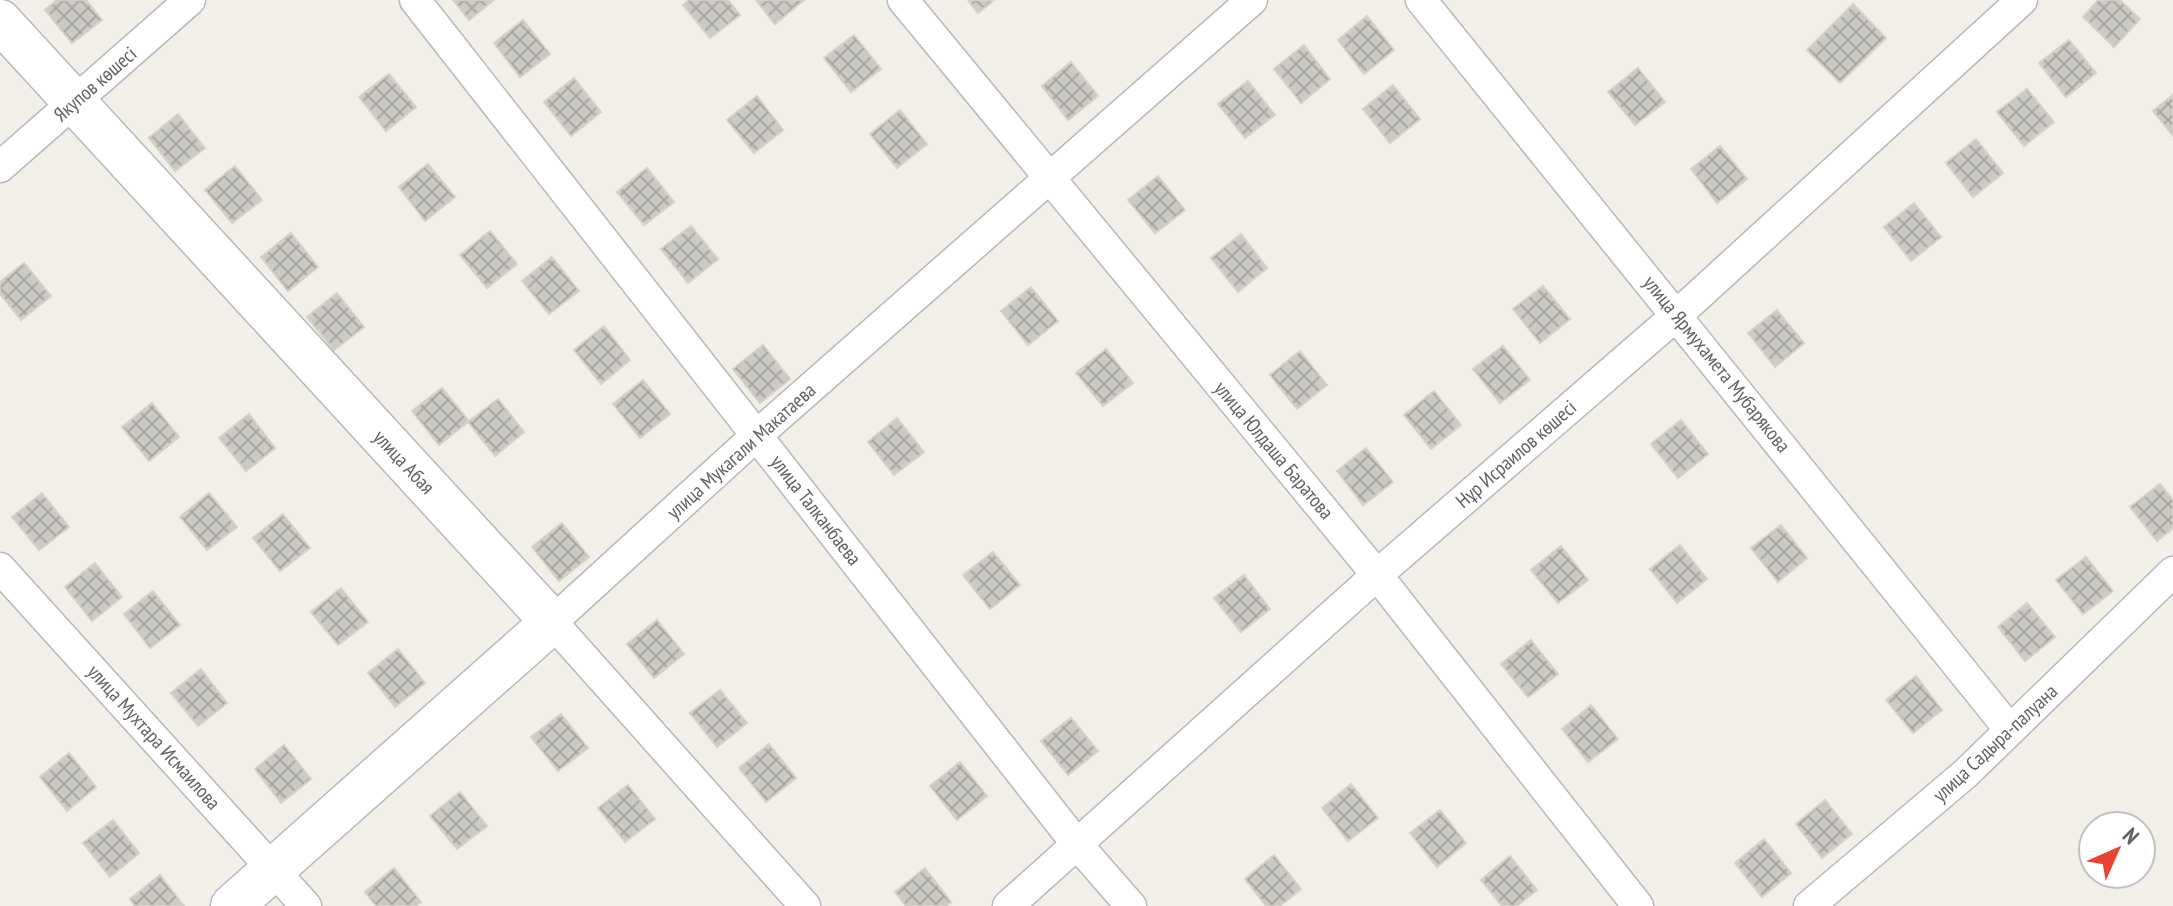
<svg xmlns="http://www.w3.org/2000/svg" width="2173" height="906" font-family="'PT Sans Narrow',sans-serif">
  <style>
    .building { fill: url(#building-cross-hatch); stroke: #d6d1c6; stroke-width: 2 }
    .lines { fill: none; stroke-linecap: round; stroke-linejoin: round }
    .street-casing { stroke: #b5b8bc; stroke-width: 33 }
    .secondary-casing { stroke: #b6babf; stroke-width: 45 }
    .street { stroke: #fff; stroke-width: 30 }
    .secondary { stroke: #fff; stroke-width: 42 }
    .labels { text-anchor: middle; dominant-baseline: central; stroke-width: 7; stroke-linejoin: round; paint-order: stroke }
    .street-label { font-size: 20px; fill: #5f6368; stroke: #fff }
  </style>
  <defs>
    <pattern id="building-cross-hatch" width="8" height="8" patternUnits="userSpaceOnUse" patternTransform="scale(2)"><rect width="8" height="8" fill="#cccac5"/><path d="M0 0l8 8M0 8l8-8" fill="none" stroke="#a9a8a4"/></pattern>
  </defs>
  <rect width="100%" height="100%" fill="#f1efe8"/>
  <path class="building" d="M57,0H86L102,20L72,43L45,10Z
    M453,0H494L469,20Z
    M689,0H728L740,15L710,38L683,5Z
    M756,0H804L775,24Z
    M968,0H994L978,13Z
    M2098,0H2120L2140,19L2114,47L2083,17Z
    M1853,4L1886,38L1840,83L1807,50Z
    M1367,16L1394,50L1364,74L1338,40Z
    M523,20L550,54L520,77L494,43Z
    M854,35L881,69L851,92L824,58Z
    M2069,40L2096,73L2066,97L2039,63Z
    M1304,45L1330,79L1301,103L1274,69Z
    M1071,62L1098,96L1068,120L1042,86Z
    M1638,68L1665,102L1635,125L1608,92Z
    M389,74L416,107L386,131L359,97Z
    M574,78L601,112L571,136L544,102Z
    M1248,81L1275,115L1245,138L1218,104Z
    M1393,85L1420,119L1390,143L1363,109Z
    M2027,89L2054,122L2024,146L1997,112Z
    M2173,95V136L2153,111Z
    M757,96L783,130L754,153L727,120Z
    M900,110L927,144L897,168L870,134Z
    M178,114L205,148L175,171L149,138Z
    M1976,139L2003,173L1973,197L1946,163Z
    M1720,146L1747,179L1717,203L1691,169Z
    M428,164L455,197L425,221L399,187Z
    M235,166L262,200L232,223L205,190Z
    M647,168L674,202L644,225L617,192Z
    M1158,176L1185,210L1155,233L1128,200Z
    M1914,203L1941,237L1911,261L1884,227Z
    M691,226L718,259L688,283L661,249Z
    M490,231L517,264L487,288L460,255Z
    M291,233L318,267L288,291L261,257Z
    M1241,234L1267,268L1238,292L1211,258Z
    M552,257L579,291L549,314L522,281Z
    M24,263L51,296L21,320L0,294V282Z
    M1543,286L1570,319L1540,343L1513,309Z
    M1031,287L1058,321L1028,345L1001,311Z
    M337,293L364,327L334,350L307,317Z
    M1777,310L1804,343L1775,367L1748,333Z
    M604,326L630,360L601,384L574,350Z
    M763,345L790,379L760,403L733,369Z
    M1503,346L1530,380L1500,403L1473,369Z
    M1106,349L1133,383L1103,406L1076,373Z
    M1300,351L1327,385L1297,409L1270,375Z
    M643,380L670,414L640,438L613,404Z
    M442,388L469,421L439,445L412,411Z
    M1434,391L1461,425L1431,449L1404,415Z
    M498,399L524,432L495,456L468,422Z
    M152,403L179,437L149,461L122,427Z
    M249,414L275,448L246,471L219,438Z
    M897,418L924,452L894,475L868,442Z
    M1681,420L1708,454L1678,478L1651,444Z
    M1366,448L1393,482L1363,505L1337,471Z
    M2160,484L2173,500V528L2157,541L2130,507Z
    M42,493L69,527L39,550L12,517Z
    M209,493L237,527L207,550L180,517Z
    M283,514L310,548L280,571L253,538Z
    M562,523L589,557L559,581L532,547Z
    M1781,525L1807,558L1778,582L1751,548Z
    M1680,545L1707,579L1677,603L1650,569Z
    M1561,546L1588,580L1558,603L1531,570Z
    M993,552L1020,585L990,609L963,575Z
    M2086,557L2113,591L2083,614L2056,580Z
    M95,563L122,597L92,621L65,587Z
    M1244,575L1270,609L1241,632L1214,598Z
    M341,588L368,622L338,645L311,612Z
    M153,591L180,625L150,648L124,614Z
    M2027,603L2055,637L2025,661L1998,627Z
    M657,620L684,654L654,678L627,644Z
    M1531,640L1558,674L1528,697L1501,664Z
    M398,649L425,683L395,707L368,673Z
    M201,669L227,703L198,726L171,693Z
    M1916,676L1942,710L1913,733L1886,700Z
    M720,690L747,723L717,747L690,713Z
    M1591,705L1618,739L1588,762L1562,729Z
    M561,714L588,748L558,771L531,737Z
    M1071,718L1098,751L1068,775L1041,741Z
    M769,744L796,778L766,802L739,768Z
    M284,745L311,779L281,803L255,769Z
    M69,753L96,787L67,811L40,777Z
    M960,762L987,796L957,820L930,786Z
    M1351,784L1378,818L1348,841L1322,808Z
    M628,785L655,819L625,842L598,808Z
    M460,792L487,826L457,849L430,816Z
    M1825,800L1852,834L1822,858L1796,824Z
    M1440,810L1466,843L1437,867L1410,833Z
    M113,820L139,853L110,877L83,843Z
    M1764,839L1791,873L1762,897L1735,863Z
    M1274,855L1301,889L1280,906H1266L1245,879Z
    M1510,856L1537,890L1517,906H1502L1481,880Z
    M394,868L421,902L416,906H376L365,892Z
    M925,868L951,902L946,906H906L895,892Z
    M160,875L184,906H135L130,899Z"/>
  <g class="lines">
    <defs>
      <path id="street" d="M415,0L1076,843L1131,906
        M903,0L1377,575L1638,906
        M1421,0L2010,730
        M0,167L190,0
        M0,568L306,906
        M805,906L552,622L757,435L1252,0
        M1008,906L1377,575L1678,314L2022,0
        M1809,906L1965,774L2173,572"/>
      <path id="secondary" d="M0,21L552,622L232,906"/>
    </defs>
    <use href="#street" class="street-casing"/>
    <use href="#secondary" class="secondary-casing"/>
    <use href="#street" class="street"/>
    <use href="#secondary" class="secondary"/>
  </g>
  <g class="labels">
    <g class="street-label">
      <text transform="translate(95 84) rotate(-41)">Якупов көшесі</text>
      <text transform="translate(1717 364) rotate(51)">улица Ярмухамета Мубарякова</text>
      <text transform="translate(1274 450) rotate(50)">улица Юлдаша Баратова</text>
      <text transform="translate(741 451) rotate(-42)">улица Мукагали Макатаева</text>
      <text transform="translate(1516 454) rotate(-41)">Нұр Исраилов көшесі</text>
      <text transform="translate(404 462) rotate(47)">улица Абая</text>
      <text transform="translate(816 510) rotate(52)">улица Талканбаева</text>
      <text transform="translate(154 737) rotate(48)">улица Мухтара Исмаилова</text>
      <text transform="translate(1995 743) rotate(-43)">улица Садыра-палуана</text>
    </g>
  </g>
  <g transform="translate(2117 850) rotate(45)"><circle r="38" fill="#ffffff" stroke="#bfc1c3" stroke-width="2"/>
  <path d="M0-6L14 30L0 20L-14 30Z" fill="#ea4335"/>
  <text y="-12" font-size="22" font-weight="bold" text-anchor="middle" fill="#5f6368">N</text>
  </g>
</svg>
